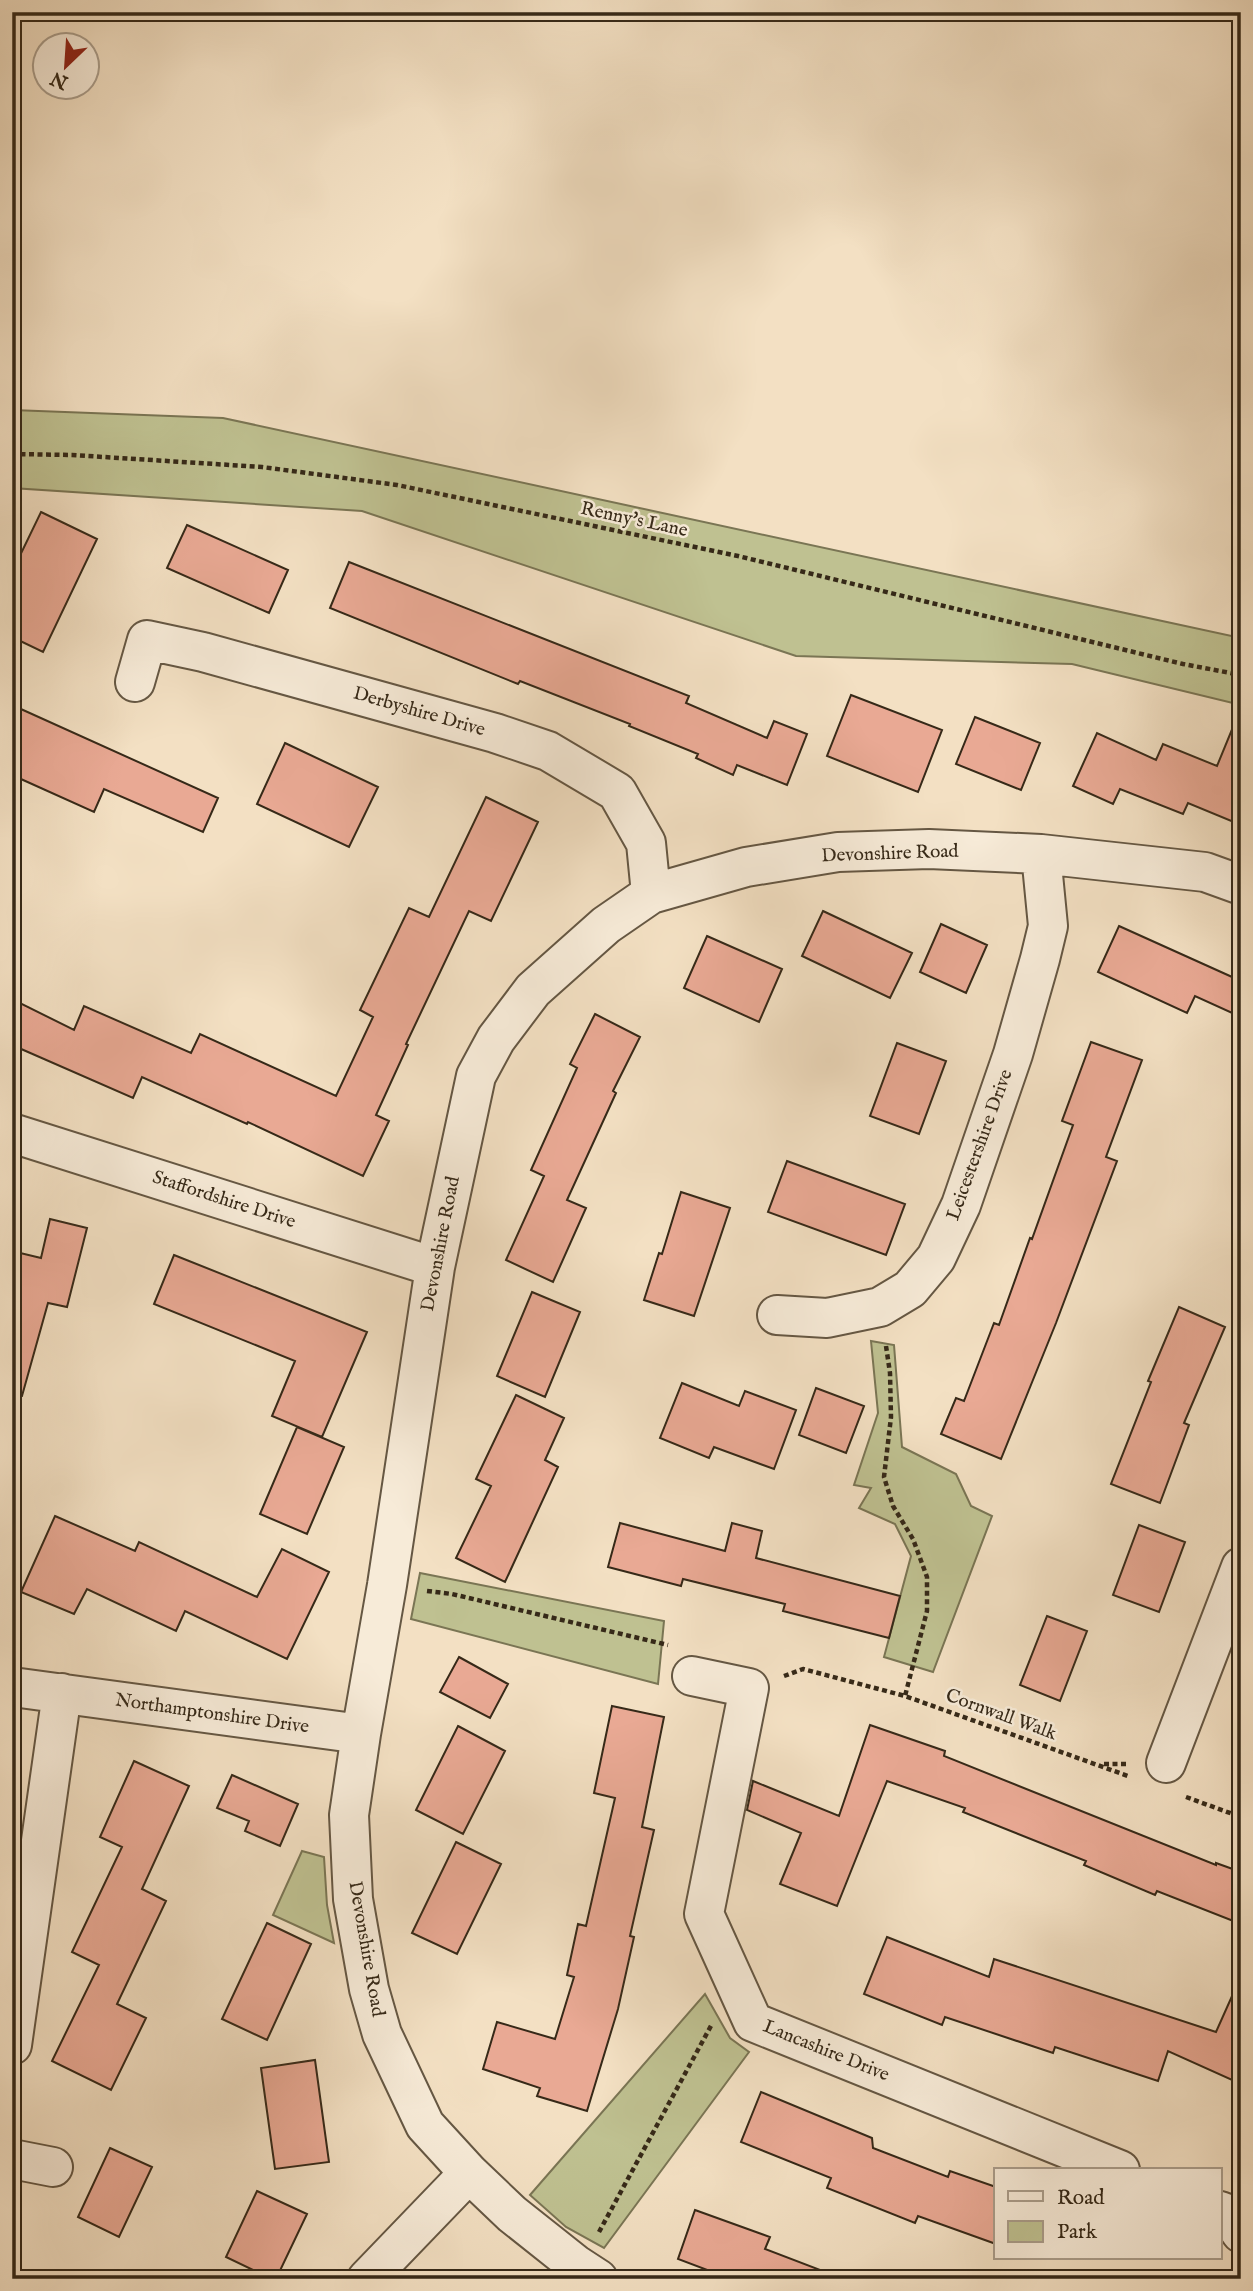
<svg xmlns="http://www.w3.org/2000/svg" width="1253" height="2291" font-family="'IM FELL English',serif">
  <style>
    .green { fill: #bfc191; stroke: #7a7554; stroke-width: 2 }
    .building { fill: #e9a994; stroke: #362918; stroke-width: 2 }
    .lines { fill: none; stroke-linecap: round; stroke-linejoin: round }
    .minor-casing { stroke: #655743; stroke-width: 42 }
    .path { stroke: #362918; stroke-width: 4.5; stroke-dasharray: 5 3.5; stroke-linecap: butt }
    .minor { stroke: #f7ebd8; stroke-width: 38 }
    .labels { text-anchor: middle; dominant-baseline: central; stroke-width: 5; stroke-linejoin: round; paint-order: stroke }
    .street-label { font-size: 19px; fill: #362918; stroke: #f7ebd8 }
  </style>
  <rect width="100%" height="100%" fill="#f3e0c3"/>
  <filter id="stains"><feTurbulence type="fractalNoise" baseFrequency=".00286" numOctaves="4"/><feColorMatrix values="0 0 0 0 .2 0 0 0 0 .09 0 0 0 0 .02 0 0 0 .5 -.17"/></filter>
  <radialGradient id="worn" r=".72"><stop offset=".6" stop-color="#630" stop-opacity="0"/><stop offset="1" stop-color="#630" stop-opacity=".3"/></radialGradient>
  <path class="green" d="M12,410L223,418L1241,638V705L1072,664L796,656L362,511L12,488Z
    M871,1341L894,1345L902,1447L956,1474L971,1506L992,1516L933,1672L884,1657L911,1556L895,1524L859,1508L871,1488L854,1485L878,1413Z
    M420,1573L664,1621L658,1684L411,1619Z
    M302,1851L324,1857L327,1905L334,1943L273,1915Z
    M705,1994L730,2038L749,2052L604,2248L566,2227L530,2195Z"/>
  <path class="building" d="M41,512L97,539L43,652L12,637V572Z
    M187,525L288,570L269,613L167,568Z
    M349,562L689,696L686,703L767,738L774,721L807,734L787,785L737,765L733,775L696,758L698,754L629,726L630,724L520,681L518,684L330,608Z
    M851,695L942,730L918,792L827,756Z
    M12,705L218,798L203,832L104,789L94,812L12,775Z
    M1240,710L1241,825L1188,803L1183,814L1120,789L1113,804L1073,786L1097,733L1156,760L1163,744L1217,766Z
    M975,717L1040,743L1021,790L956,764Z
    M285,743L378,787L349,847L257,804Z
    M486,797L538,822L491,921L469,911L406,1044L408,1045L376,1115L389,1121L363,1176L248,1122L247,1124L142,1077L133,1098L12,1045V999L74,1030L84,1006L191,1053L200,1034L336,1096L373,1017L360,1010L409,908L429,917Z
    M823,911L912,953L890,998L802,956Z
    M941,924L987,945L966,993L920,972Z
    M1119,926L1241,981V1017L1195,996L1187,1013L1098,972Z
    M707,936L782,969L759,1022L684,988Z
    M595,1014L640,1037L613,1091L616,1093L567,1200L586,1208L553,1282L506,1260L544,1176L531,1170L577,1068L570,1064Z
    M1091,1042L1142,1060L1106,1157L1117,1161L1056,1323L1001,1459L941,1434L956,1398L964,1401L994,1323L999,1325L1030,1238L1032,1239L1073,1125L1062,1121Z
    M897,1043L946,1061L919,1134L870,1116Z
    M787,1161L905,1204L886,1255L768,1212Z
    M681,1192L730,1208L694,1316L644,1300L659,1253L662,1254Z
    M50,1219L87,1228L67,1307L48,1303L22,1396L12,1395V1251L41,1258Z
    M174,1255L367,1332L322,1437L272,1416L295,1361L154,1304Z
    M532,1292L580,1312L545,1397L497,1376Z
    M1179,1307L1225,1327L1184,1423L1189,1425L1160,1503L1111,1484L1151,1382L1148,1381Z
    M682,1383L739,1406L745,1391L796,1410L774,1469L714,1447L709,1458L660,1438Z
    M816,1388L864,1406L846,1453L799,1435Z
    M516,1395L564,1418L545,1460L558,1467L505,1582L456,1558L491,1486L476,1479Z
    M297,1427L344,1447L307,1534L260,1514Z
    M55,1516L135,1551L139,1542L257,1597L282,1549L329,1572L287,1659L185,1611L176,1631L87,1589L74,1614L21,1592Z
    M620,1523L725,1551L732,1523L762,1531L756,1558L900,1596L889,1638L783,1611L785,1604L683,1579L681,1586L608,1567Z
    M1139,1525L1185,1542L1159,1612L1113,1595Z
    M1047,1616L1087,1631L1060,1701L1020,1685Z
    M459,1657L508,1684L490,1718L440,1692Z
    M612,1706L664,1717L642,1827L654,1830L630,1936L634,1937L618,2009L587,2111L537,2096L540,2088L483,2069L497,2022L555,2039L574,1977L567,1975L578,1924L586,1926L615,1798L594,1793Z
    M870,1725L945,1751L944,1756L1216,1865V1863L1241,1872V1924L1157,1891L1155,1895L1084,1865L1086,1861L963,1812L965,1808L887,1781L837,1906L780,1884L801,1833L747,1810L753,1781L839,1816Z
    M458,1726L505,1751L463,1834L416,1810Z
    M134,1761L189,1786L142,1889L166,1901L117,2004L146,2018L111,2090L52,2061L99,1965L72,1952L122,1847L100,1837Z
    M232,1775L298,1804L280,1846L245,1831L249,1821L217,1808Z
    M456,1842L501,1864L457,1954L412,1933Z
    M267,1923L311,1944L267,2040L222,2019Z
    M887,1937L989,1977L994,1959L1216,2032L1241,1976V2084L1168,2051L1158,2081L1055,2047L1053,2053L945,2017L942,2025L864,1994Z
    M315,2060L329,2162L275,2169L261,2068Z
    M761,2092L872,2138L873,2148L948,2177L950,2171L996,2187V2244L918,2216L915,2223L827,2188L831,2178L741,2142Z
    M110,2148L152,2167L119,2237L78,2217Z
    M257,2191L307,2214L276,2279H272L226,2257Z
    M695,2210L770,2237L765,2249L836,2276L835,2279H731L678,2259Z"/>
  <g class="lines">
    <defs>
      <path id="minor" d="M135,682L147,640L203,652L495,733L548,751L617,792L646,843L651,894
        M12,1133L435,1267
        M777,1315L827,1318L880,1307L910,1289L936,1258L961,1205L1013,1054L1040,959L1048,926L1041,854
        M692,1676L749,1688L704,1914L753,2022L1120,2170
        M20,1688L361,1734
        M1166,1763L1241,1567
        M12,2045L62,1693
        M12,2159L53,2167
        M1220,2211L1228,2214L1241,2233
        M367,2279L469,2173
        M598,2279L575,2264L512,2214L469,2173L425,2125L382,2034L369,1989L353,1899L349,1815L361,1734L387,1585L435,1267L476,1076L496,1039L533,990L606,925L651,894L746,867L838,852L929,849L1041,854L1205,872L1241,885"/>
    </defs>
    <use href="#minor" class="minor-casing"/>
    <path class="path" d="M12,454L72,455L262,467L397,485L738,556L1183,664L1241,675
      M886,1346L890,1373L891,1417L884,1477L893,1506L913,1539L927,1577V1611L905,1696
      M427,1591L452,1594L668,1645
      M784,1676L803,1669L905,1696L1128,1776
      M1104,1764H1126
      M1186,1797L1241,1817
      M599,2232L712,2024"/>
    <use href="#minor" class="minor"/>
  </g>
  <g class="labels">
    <g class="street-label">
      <text transform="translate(634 520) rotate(12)">Renny's Lane</text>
      <text transform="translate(419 712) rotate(16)">Derbyshire Drive</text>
      <text transform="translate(890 854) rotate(-2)">Devonshire Road</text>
      <text transform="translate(980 1145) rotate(-70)">Leicestershire Drive</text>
      <text transform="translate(224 1200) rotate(18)">Staffordshire Drive</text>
      <text transform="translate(441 1244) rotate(-79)">Devonshire Road</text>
      <text transform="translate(212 1714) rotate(8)">Northamptonshire Drive</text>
      <text transform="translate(1001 1715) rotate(20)">Cornwall Walk</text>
      <text transform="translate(366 1949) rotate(80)">Devonshire Road</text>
      <text transform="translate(826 2051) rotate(22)">Lancashire Drive</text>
    </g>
  </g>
  <rect width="1253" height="2291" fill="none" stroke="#f3e0c3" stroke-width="42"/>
  <rect x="14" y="14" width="1225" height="2263" fill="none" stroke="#362918" stroke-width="3.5"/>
  <rect x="21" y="21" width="1211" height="2249" fill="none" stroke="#362918" stroke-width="2"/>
  <rect x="994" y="2168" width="228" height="91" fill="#f7ebd8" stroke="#aa9d8b" stroke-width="2"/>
  <rect x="1008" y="2191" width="35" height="10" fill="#f7ebd8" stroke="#aa9d8b" stroke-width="2"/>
  <text x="1057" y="2204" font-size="21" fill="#362918">Road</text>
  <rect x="1008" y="2221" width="35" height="21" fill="#bfc191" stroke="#aa9d8b" stroke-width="2"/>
  <text x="1057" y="2238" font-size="21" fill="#362918">Park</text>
  <g transform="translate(66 66) rotate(205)"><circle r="33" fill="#f7ebd8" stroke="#aa9d8b" stroke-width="2"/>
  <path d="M0-5L12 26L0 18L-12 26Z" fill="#8f2418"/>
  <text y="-10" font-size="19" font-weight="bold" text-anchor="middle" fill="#362918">N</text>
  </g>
  <rect width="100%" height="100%" filter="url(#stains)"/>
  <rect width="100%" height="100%" fill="url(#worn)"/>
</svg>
